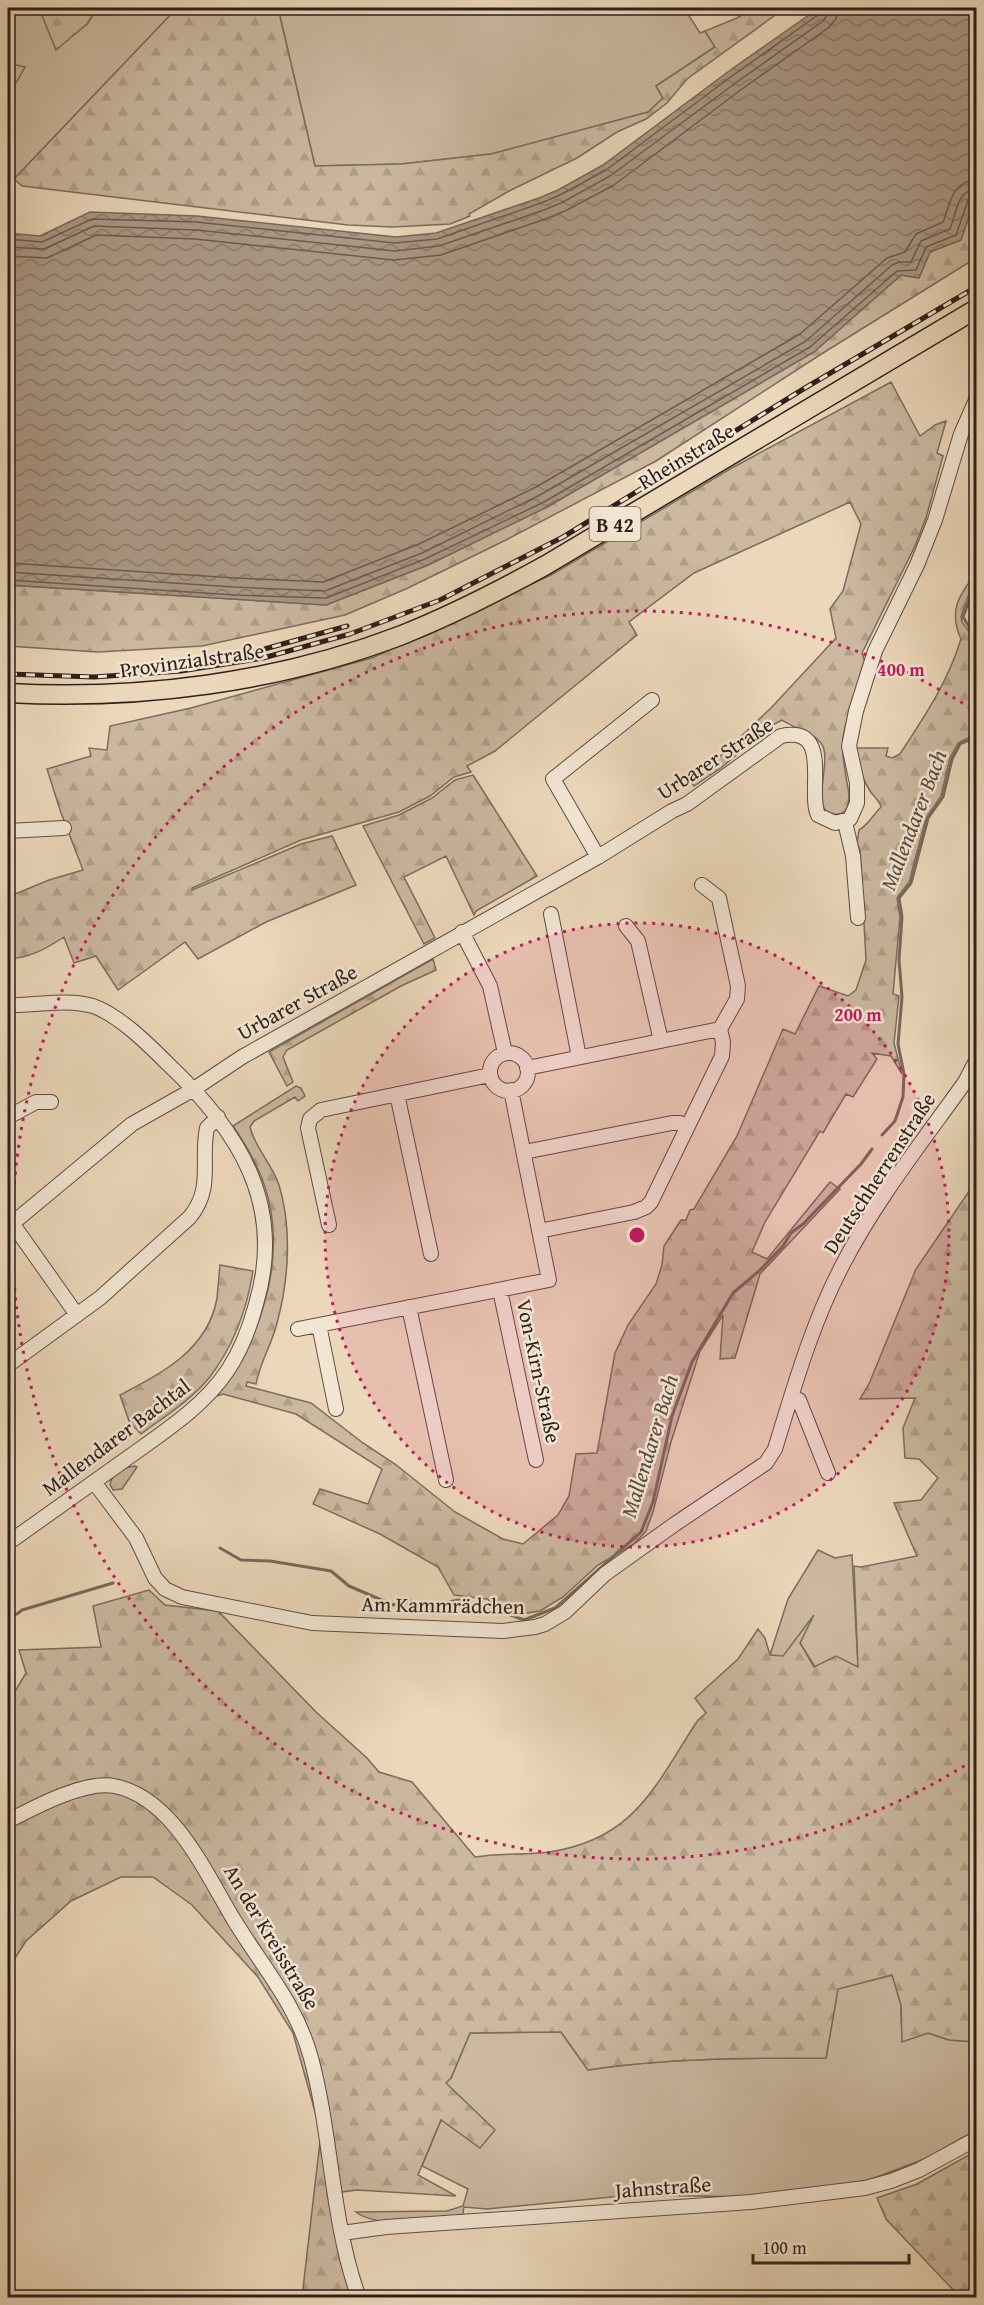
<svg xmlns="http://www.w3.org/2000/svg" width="984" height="2305" font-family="'Gentium Book Plus',serif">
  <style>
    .grass { fill: #cbb89f; stroke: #7c6c5c; stroke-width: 1.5 }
    .forest { fill: url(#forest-firs); stroke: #7c6c5c; stroke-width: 1.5 }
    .water { fill: url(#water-waves); stroke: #78685a; stroke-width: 1.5 }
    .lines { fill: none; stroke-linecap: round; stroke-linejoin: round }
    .shore { stroke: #6c5c4f; stroke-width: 1.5 }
    .stream { stroke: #78685a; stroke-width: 3 }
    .minor-casing { stroke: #5c4d42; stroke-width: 16 }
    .major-casing { stroke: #2d1f1a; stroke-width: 21 }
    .minor { stroke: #f2e5d2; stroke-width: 14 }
    .major { stroke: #ebd7ba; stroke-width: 18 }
    .rail-casing { stroke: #2d1f1a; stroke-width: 5 }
    .rail { stroke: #f2e5d2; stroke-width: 3; stroke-dasharray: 9; stroke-linecap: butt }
    .ring { fill: none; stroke: #c2185b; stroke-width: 3; stroke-dasharray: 3 6 }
    .labels { text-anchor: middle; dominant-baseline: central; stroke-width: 5; stroke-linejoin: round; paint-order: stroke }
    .shield { fill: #f2e5d2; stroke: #685a51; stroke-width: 1.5 }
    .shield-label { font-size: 20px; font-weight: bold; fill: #2d1f1a }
    .street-label { font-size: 21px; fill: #2d1f1a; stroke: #f2e5d2 }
    .water-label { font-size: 22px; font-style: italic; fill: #59493f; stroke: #f2e5d2 }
    .centre { fill: #c2185b; stroke: #f2e5d2; stroke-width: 3 }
    .ring-label { font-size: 18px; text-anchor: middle; font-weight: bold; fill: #c2185b; stroke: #f2e5d2; stroke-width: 5; stroke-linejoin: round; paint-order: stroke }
  </style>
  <defs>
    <pattern id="forest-firs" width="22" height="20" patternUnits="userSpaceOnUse" patternTransform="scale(1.5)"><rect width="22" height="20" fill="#cbb89f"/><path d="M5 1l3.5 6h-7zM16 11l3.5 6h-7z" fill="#af9e88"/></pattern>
    <pattern id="water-waves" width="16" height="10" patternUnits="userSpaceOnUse" patternTransform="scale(1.5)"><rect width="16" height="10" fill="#aa9884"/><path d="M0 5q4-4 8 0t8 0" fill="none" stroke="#8b7b6b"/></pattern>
  </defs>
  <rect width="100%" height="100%" fill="#ebd7ba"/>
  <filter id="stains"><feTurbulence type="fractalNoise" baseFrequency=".00333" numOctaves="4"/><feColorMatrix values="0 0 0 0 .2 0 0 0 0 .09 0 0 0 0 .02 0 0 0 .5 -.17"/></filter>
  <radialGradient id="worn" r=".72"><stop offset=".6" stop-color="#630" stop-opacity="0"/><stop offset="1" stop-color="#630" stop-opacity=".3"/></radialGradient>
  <path class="grass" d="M10,8H39L56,49L88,23L97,8H177L14,179H8V97L24,68L8,63V10Z
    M278,8H684L700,33L705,31L715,47L656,86L663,98L649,112L491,154L401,164L315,166Z
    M135,1466L137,1467L122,1489L113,1490L110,1484C113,1471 123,1468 135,1466Z
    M818,1550L835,1558L852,1555L858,1667H815L800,1643L811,1619L784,1657L770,1655L788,1599Z
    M893,1975L901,2005L902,2041L928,2033L949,2040L976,2042V2130L927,2158L869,2180L831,2186L759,2197L633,2195L487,2209L464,2207L462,2219C434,2221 378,2229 356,2212L447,2211L463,2206L468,2189L422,2166L441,2120L445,2082L451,2078L470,2033L561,2032L588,2070C667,2058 746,2058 826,2058L838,1988Z"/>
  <path class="forest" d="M39,8H97L88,23L56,50Z
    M177,8H278L315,166L401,164L491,154L648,112L663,98L656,86L715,47L705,31L737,18L754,8H785L687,79L667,103L646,119L617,132L577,158L509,191L469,214L470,216L450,224L393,227L348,225L22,186L14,179Z
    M8,63L25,67L8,97Z
    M976,195V258L823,353L656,461L506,540L408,588L345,615L202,646L98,652L8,646V585L326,605L428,565L547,507L814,352L901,275L919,278L930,252L961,240Z
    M891,382L920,436L935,425L946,421L937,453L943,456L926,518L915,546L862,653L865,662C858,687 847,712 843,738C841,752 845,769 847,783C850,795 852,817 833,814C808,811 834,759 821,743C811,731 795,729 782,720L769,727L721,768L694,786L692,783L771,708L836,638L830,609L843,591L861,524L850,502L694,573L629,622L637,635L495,751L467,766L471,772L454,777L430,796L399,812L301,840L192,888V890L301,844L332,836L356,885L266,922L198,959L185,942L118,990L96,956L74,963L64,937C46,949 29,958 8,959V897L49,880L83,870L60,810L47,769L91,756L89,748L107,750L110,726L191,708L372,658L551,575L730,469Z
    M976,573L961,617L962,622L976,641V734L958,743L950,758L941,796L926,818L909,882L897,898L900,917L893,994L899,996L894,1043L902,1074L891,1056L872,1053L877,1059L853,1097L846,1094L823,1133L820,1131L765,1222L752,1252L767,1259L830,1182L840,1189L760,1274L735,1358L720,1359L723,1315L700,1351L671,1442L653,1512L646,1531L634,1544L598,1565L563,1597L540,1611L513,1615L487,1599L454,1595L438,1567L380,1534L313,1504L320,1489L368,1504L382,1469L296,1414L223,1394L217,1396C261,1340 288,1258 265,1187C258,1165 246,1145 233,1126L296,1086L301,1088L305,1096L298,1101L295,1097L254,1121L250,1127C255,1148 272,1164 279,1185C292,1228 289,1279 277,1323C272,1344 260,1362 256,1384L247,1382L246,1386L311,1403L363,1443L395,1464L455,1512L503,1539L523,1544L558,1515L569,1496L576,1454L597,1453L615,1353L628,1325L656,1284L662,1265L664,1246L681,1220H686L690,1210L694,1209L737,1136L783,1029L795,1034L819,986L848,996L856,990L866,960L860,850L857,843L859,830C868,825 873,815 881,807C879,800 874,797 870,791C862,778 856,763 855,748H888L886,756L892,758L900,754C924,717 948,682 961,639C948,611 959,595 976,573Z
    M473,775L537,876L476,911L474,915L446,856L404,877L435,938L424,944L363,826L399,815L432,798L455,780Z
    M433,959L436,970L401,986L287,1050L283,1057L293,1082L287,1086L269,1052Z
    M976,1181V2042L949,2040L928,2033L902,2042L901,2005L892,1975L838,1989L826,2058C746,2058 667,2058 588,2070L561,2032L470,2033L451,2078L446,2083L495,2130L480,2148L441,2120L418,2175L456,2196L357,2190L327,2194L350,2297H302L321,2133L293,2033L258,1977L192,1905L153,1877H121L71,1901L26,1941L8,1969V1703L26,1673L19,1650L101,1647L93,1606L149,1590L165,1605L218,1611L316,1712L367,1758L379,1772L412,1782L475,1857C500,1853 525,1855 549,1852C636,1839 655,1785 698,1720L706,1713L695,1698L738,1659L758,1629L765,1638L770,1655L783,1656L814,1615L800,1643L814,1667L836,1656L858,1667L854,1566L861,1567L917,1556L894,1503L921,1500L938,1478L919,1459L905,1458L903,1428L915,1398L860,1399L869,1384L916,1269Z
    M220,1265L253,1271C247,1309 233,1347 209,1378C191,1400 164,1417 141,1434L129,1421L120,1395C162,1373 208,1350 217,1298C218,1288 219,1276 220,1265Z
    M976,2151V2297H960L886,2219L877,2198L917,2184Z"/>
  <path class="water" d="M819,8H976V195L961,240L930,252L919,278L901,275L814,352L547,507L428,565L326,605L8,585V233L40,236L90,212L197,216L396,237L436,233L539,198L558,190L603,165L729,71Z"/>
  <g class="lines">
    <path class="shore" d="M8,239L42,242L92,219L196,222L395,243L437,239L541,203L560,195L606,170L732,76L818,15L821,8
      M8,247L44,249L94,226L196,230L395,251L439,246L544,210L563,202L610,176L737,82L823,21L827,15L829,8
      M8,256L47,258L96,235L195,239L394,260L441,255L548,218L567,210L614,185L742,89L828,28L836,19L838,8
      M8,563L235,578L323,582L419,544L536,487L800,334L887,258L905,252L916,234L943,222C950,204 952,181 976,180
      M8,572L234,587L325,591L422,553L540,495L806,341L892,265L899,262H911L921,241L950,229C956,215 957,190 976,189
      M8,580L234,595L326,598L425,559L544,502L810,347L897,271L916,270L926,247L956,235L968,200L976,196"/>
    <path class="stream" d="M976,457V472
      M976,582L963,617L976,638
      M882,1135L895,1121L903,1097L904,1074L898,1044L902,997L899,960L902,917L899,898L911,883L928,818L943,797L952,759L960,744L976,737
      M220,1548L241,1560L270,1561L331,1571L349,1586L393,1605L410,1601L427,1607L458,1600L474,1605H483L524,1620L555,1608L641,1532L653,1502L672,1416L692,1362L733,1293L759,1271L783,1246L791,1233L803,1224L861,1164L872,1149
      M8,1614H17L22,1610L113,1583"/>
    <defs>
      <path id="minor" d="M845,822L853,856L858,918
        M8,831L64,828
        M598,857L553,779L652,700
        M551,914L579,1057
        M626,926L638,941L661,1041
        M462,932L490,986L505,1053
        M8,1005C36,1006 65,998 93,1006C119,1015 149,1045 168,1064C238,1130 286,1204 256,1304C250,1327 241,1350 228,1370C202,1409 159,1435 122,1462C84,1489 46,1516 8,1543
        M490 1072a19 19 0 1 1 38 0a19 19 0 1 1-38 0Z
        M527,1068L720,1029L737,999L738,986L719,898L702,885
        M397,1094L431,1254
        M8,1117L36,1102H51
        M524,1152L672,1123H680L687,1127
        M12,1223L77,1315
        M329,1225L308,1128L310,1119L321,1110L490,1075
        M8,1227L132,1124L194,1089L242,1057L598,857L672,811L687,804L781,736C833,725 807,791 818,815L835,823L850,819L857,803V783L849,746L856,711L875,651L917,565L935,520L961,434L976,400
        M539,1231L634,1212L646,1207L651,1202L722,1056L723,1042L720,1029
        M500,1290L536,1460
        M409,1307L446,1480
        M319,1325L336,1409
        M298,1329L549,1280L511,1090
        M8,1365L100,1298L190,1217C214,1187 200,1161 207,1128L218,1117
        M791,1398L799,1400L828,1473
        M94,1482L136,1538L155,1578L165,1589L182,1597L312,1623L503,1631L535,1627L545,1624L565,1612L605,1574L675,1524L766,1463L775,1449C794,1387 812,1323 843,1264C876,1200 923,1141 965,1082L976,1061
        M8,1821C33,1808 85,1780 114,1786C173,1797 206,1874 234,1920C262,1966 297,2005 311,2058C332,2136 331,2221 359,2298
        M342,2233L386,2227L751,2202L865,2188L891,2181L919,2170L976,2139"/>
      <path id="major" d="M8,693C140,700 277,683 402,635C452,615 499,591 546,565L976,309"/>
    </defs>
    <use href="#minor" class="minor-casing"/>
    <use href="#major" class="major-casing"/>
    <use href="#minor" class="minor"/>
    <use href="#major" class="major"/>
    <defs>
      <path id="rail" d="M237,654L261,650L347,626
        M8,674L94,677L181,671L263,658L350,634L440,600L563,537L805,388L976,287"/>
    </defs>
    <use href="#rail" class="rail-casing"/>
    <use href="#rail" class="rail"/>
  </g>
  <circle cx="637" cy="1235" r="312" fill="#c2185b" fill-opacity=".12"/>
  <g class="ring">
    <circle cx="637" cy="1235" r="312"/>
    <path d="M972 1761A624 624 0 1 1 972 709"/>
  </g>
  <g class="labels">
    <rect class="shield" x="589.5" y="507" width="51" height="34" rx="4.5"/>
    <g class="shield-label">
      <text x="615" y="524">B 42</text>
    </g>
    <g class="street-label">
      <text transform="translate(686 456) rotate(-31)">Rheinstraße</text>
      <text transform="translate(192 660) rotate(-8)">Provinzialstraße</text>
      <text transform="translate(715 758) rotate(-33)">Urbarer Straße</text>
      <text transform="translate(297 1002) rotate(-29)">Urbarer Straße</text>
      <text transform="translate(879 1173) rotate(-57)">Deutschherrenstraße</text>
      <text transform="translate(539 1371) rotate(78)">Von-Kirn-Straße</text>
      <text transform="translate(116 1437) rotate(-37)">Mallendarer Bachtal</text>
      <text transform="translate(443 1605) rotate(1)">Am Kammrädchen</text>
      <text transform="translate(272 1937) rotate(59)">An der Kreisstraße</text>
      <text transform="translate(663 2187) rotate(-4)">Jahnstraße</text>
    </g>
    <g class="water-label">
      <text transform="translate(913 820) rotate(-69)">Mallendarer Bach</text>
      <text transform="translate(649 1446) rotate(-73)">Mallendarer Bach</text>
    </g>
  </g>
  <circle cx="637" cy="1235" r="9" class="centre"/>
  <g class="ring-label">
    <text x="901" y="676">400 m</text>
    <text x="858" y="1021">200 m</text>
  </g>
  <rect width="984" height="2305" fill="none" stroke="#ebd7ba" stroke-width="30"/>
  <rect x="9" y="9" width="966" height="2287" fill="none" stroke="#2d1f1a" stroke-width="3"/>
  <rect x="15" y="15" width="954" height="2275" fill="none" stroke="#2d1f1a" stroke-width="1.5"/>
  <path d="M753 2254v9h156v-9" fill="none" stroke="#2d1f1a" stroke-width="3"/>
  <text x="762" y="2254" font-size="18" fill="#2d1f1a" stroke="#f2e5d2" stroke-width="4.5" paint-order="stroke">100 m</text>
  <rect width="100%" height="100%" filter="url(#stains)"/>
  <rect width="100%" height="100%" fill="url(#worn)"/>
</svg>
